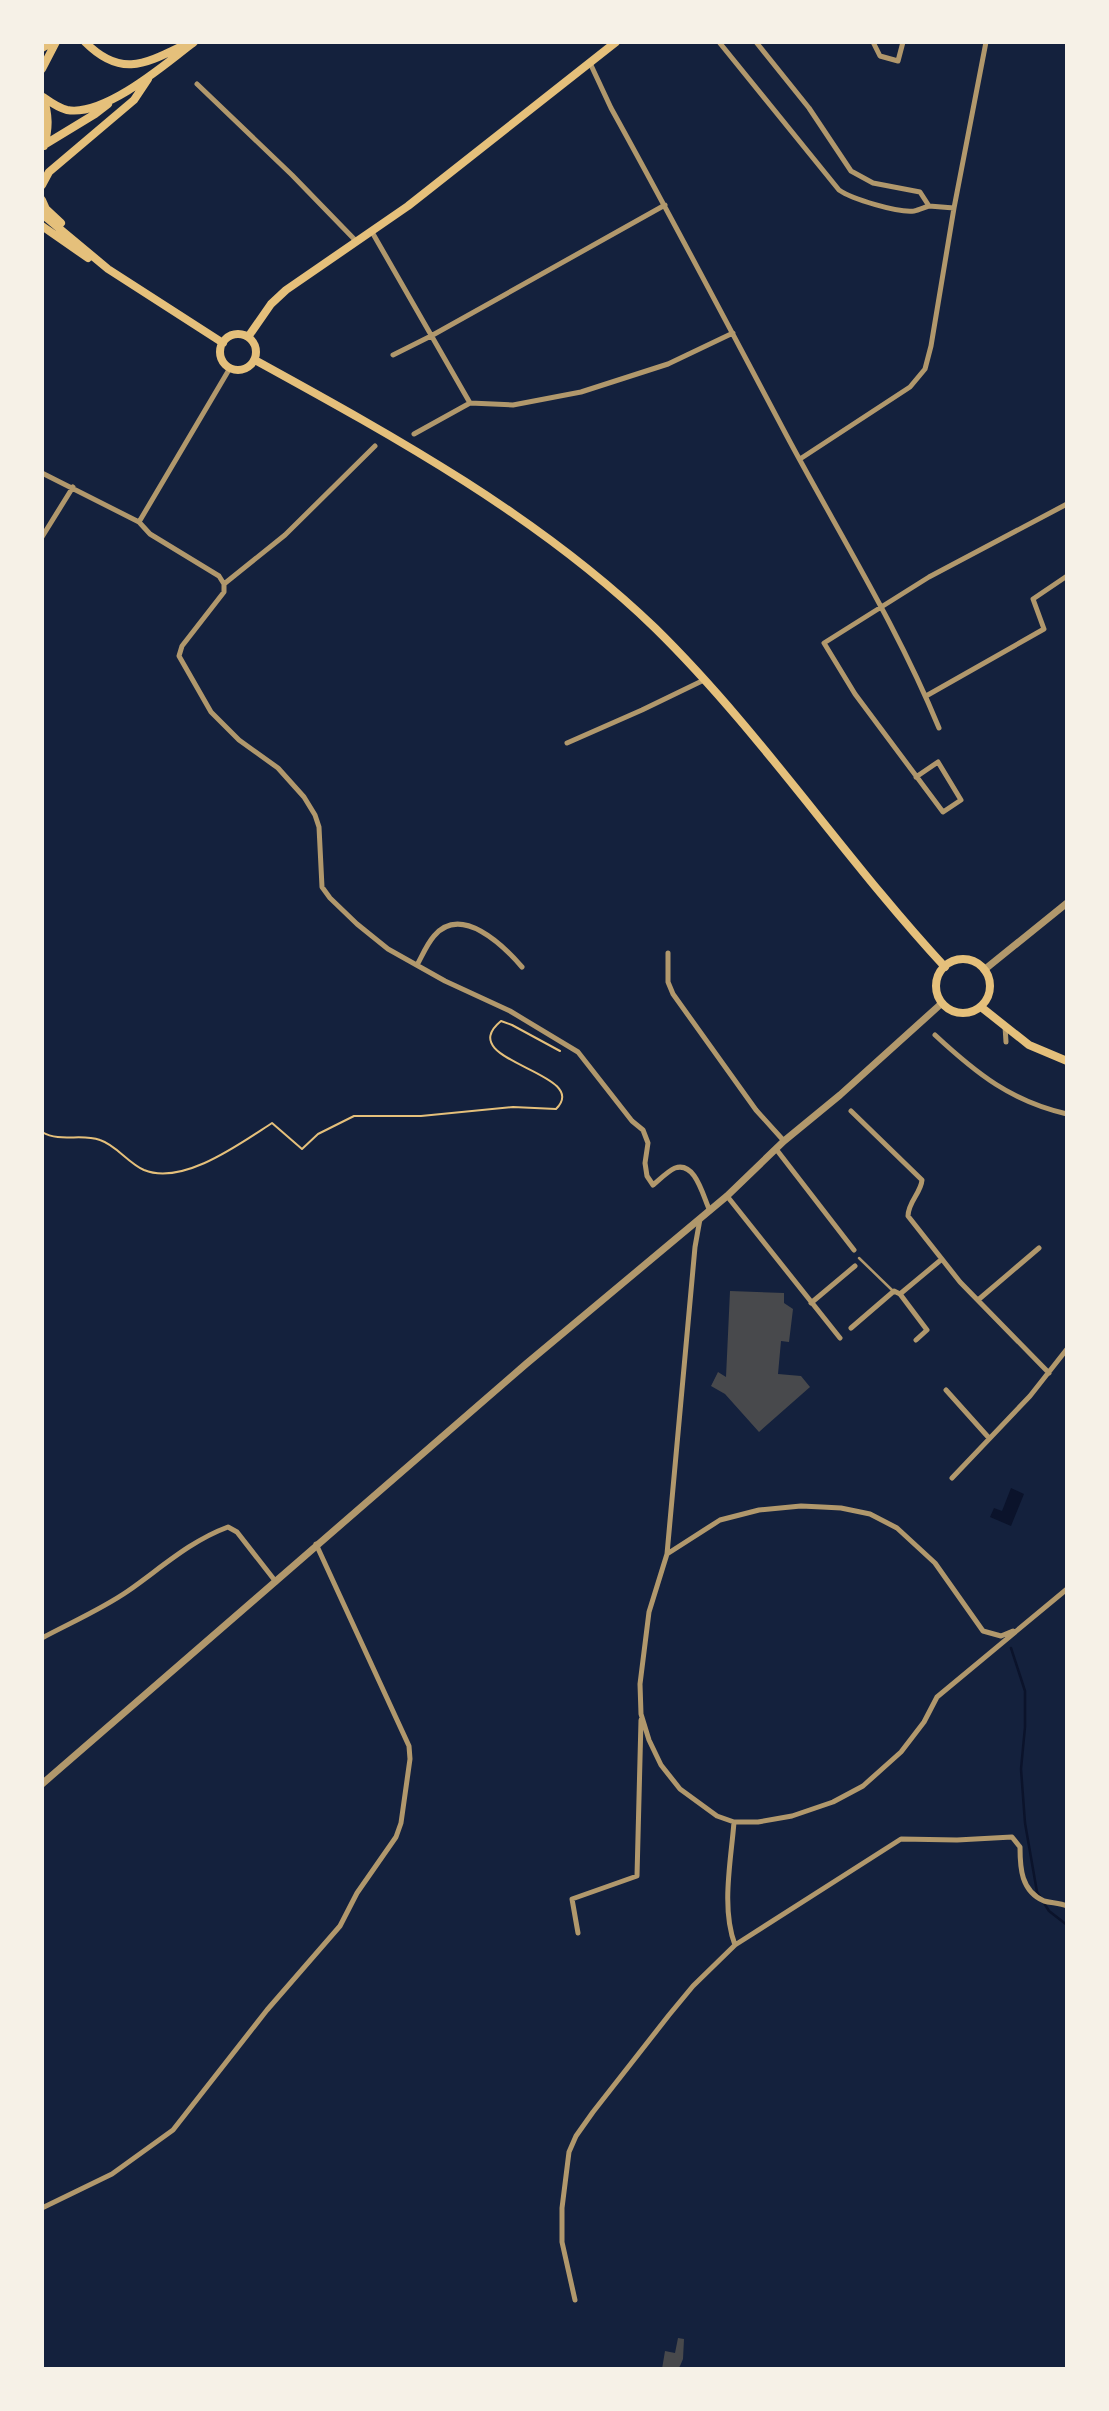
<svg xmlns="http://www.w3.org/2000/svg" width="1109" height="2411" font-family="Bitter,serif">
  <style>
    .water { fill: #0b132b }
    .lines { fill: none; stroke-linecap: round; stroke-linejoin: round }
    .stream { stroke: #0b132b; stroke-width: 2.5 }
    .building { fill: #48494c }
    .path { stroke: #e5c07b; stroke-width: 2 }
    .service { stroke: #b1986c; stroke-width: 2.5 }
    .minor { stroke: #b1986c; stroke-width: 5 }
    .tertiary { stroke: #b1986c; stroke-width: 7 }
    .secondary { stroke: #e5c07b; stroke-width: 8 }
  </style>
  <rect width="100%" height="100%" fill="#14213d"/>
  <path class="water" d="M1011,1488L1024,1494L1011,1526L990,1517L994,1508L1002,1511Z"/>
  <g class="lines">
    <path class="stream" d="M1011,1648L1025,1691V1727L1021,1769L1025,1823L1037,1892L1041,1898
      M1044,1903L1049,1911L1067,1925"/>
  </g>
  <path class="building" d="M730,1291L784,1293V1303L793,1309L789,1342L781,1341L778,1374L801,1376L810,1387L759,1432L725,1394L711,1386L718,1372L726,1377Z
    M678,2338L684,2339L683,2359L680,2366L678,2369H662L665,2351L675,2353Z"/>
  <g class="lines">
    <path class="path" d="M42,1132C61,1143 80,1133 100,1140C116,1145 128,1163 144,1170C183,1186 241,1143 272,1123L302,1149L318,1134L354,1116H421L513,1107L556,1109C593,1072 451,1062 501,1021L512,1025L560,1051"/>
    <path class="service" d="M859,1258L892,1290"/>
    <path class="minor" d="M719,42L839,190C852,199 898,213 914,211C919,210 925,207 929,206
      M756,42L809,108L851,171L873,183L920,192L929,206L954,208
      M873,42L880,56L898,61L903,42
      M590,63L611,108C672,218 730,329 789,440C840,535 898,628 939,728
      M197,84L292,175L357,242
      M372,232L470,403
      M393,355L431,336L665,205
      M414,434L470,403L513,405L581,392L668,364L733,333
      M800,459L910,387L925,369L931,346L954,208L986,42
      M42,473L139,522L150,534L219,576L224,584V592L182,646L179,656L211,712L239,740L278,768L304,797L315,815L319,827L322,887L330,898L357,924L388,949L445,981L510,1011L578,1052L632,1121L643,1130L648,1143L645,1163L647,1176L653,1185C659,1180 668,1171 675,1168C696,1161 703,1197 710,1211
      M139,522L230,368
      M42,537L73,487
      M224,584L285,535L375,446
      M926,696L1044,629L1033,599L1067,576
      M567,743L642,710L704,680
      M916,777L938,762L961,800L943,812L855,694L824,643L929,577L1067,504
      M668,953V982L673,994L756,1110L784,1141
      M417,965C422,956 427,944 434,936C461,904 503,945 522,967
      M1005,1026L1006,1042
      M935,1035C977,1074 1011,1101 1067,1114
      M851,1111L922,1180C921,1193 908,1202 908,1216L960,1282L1049,1373
      M776,1149L854,1250
      M727,1196L840,1338
      M700,1219L695,1247L667,1554L649,1612L640,1684L641,1714L649,1740L661,1765L680,1789L717,1816L734,1822H758L792,1816L833,1802L863,1786L901,1752L924,1722L937,1697L1067,1589
      M978,1300L1039,1248
      M811,1303L855,1266
      M851,1328L894,1291L900,1294
      M916,1340L927,1330L900,1294L942,1259
      M946,1390L989,1438
      M952,1478L1030,1396L1067,1349
      M667,1554L720,1520L759,1510L801,1506L822,1507L841,1508L870,1514L897,1528L935,1563L983,1631L1001,1636L1013,1631
      M42,1638C70,1623 102,1609 128,1591C161,1568 190,1541 228,1527L237,1532L276,1582
      M578,1933L572,1899L637,1876L641,1720
      M735,1945L901,1839L957,1840L1012,1837L1020,1847C1020,1868 1021,1891 1044,1901C1051,1903 1060,1903 1067,1906
      M42,2208L112,2174L173,2130L267,2010L340,1926L357,1893L396,1837L401,1823L410,1759L409,1746L316,1544
      M575,2300L562,2242V2208L569,2152L576,2136L593,2112L669,2015L693,1986L735,1945C721,1908 731,1861 734,1822"/>
    <path class="tertiary" d="M984,970L1067,903
      M42,1784L526,1364L727,1196L784,1141L840,1095L942,1003"/>
    <path class="secondary" d="M85,42C120,77 143,65 182,46
      M42,48L52,42
      M42,69L56,42
      M43,97C50,102 58,108 67,110C104,117 166,64 194,42
      M43,97C49,115 49,128 44,146
      M44,145L95,114L108,104
      M42,185L49,172L134,100L148,79
      M42,200L46,209L61,223
      M42,214L108,269L223,343
      M42,226L88,258
      M220 352a18 18 0 1 1 36 0a18 18 0 1 1-36 0Z
      M248,337L271,304L286,290L408,206L616,42
      M255,360C395,437 539,516 655,628C761,732 844,858 945,967
      M936 986a27 27 0 1 1 54 0a27 27 0 1 1-54 0Z
      M981,1007L1029,1045L1067,1061"/>
  </g>
  <rect width="1109" height="2411" fill="none" stroke="#f6f1e7" stroke-width="88"/>
</svg>
